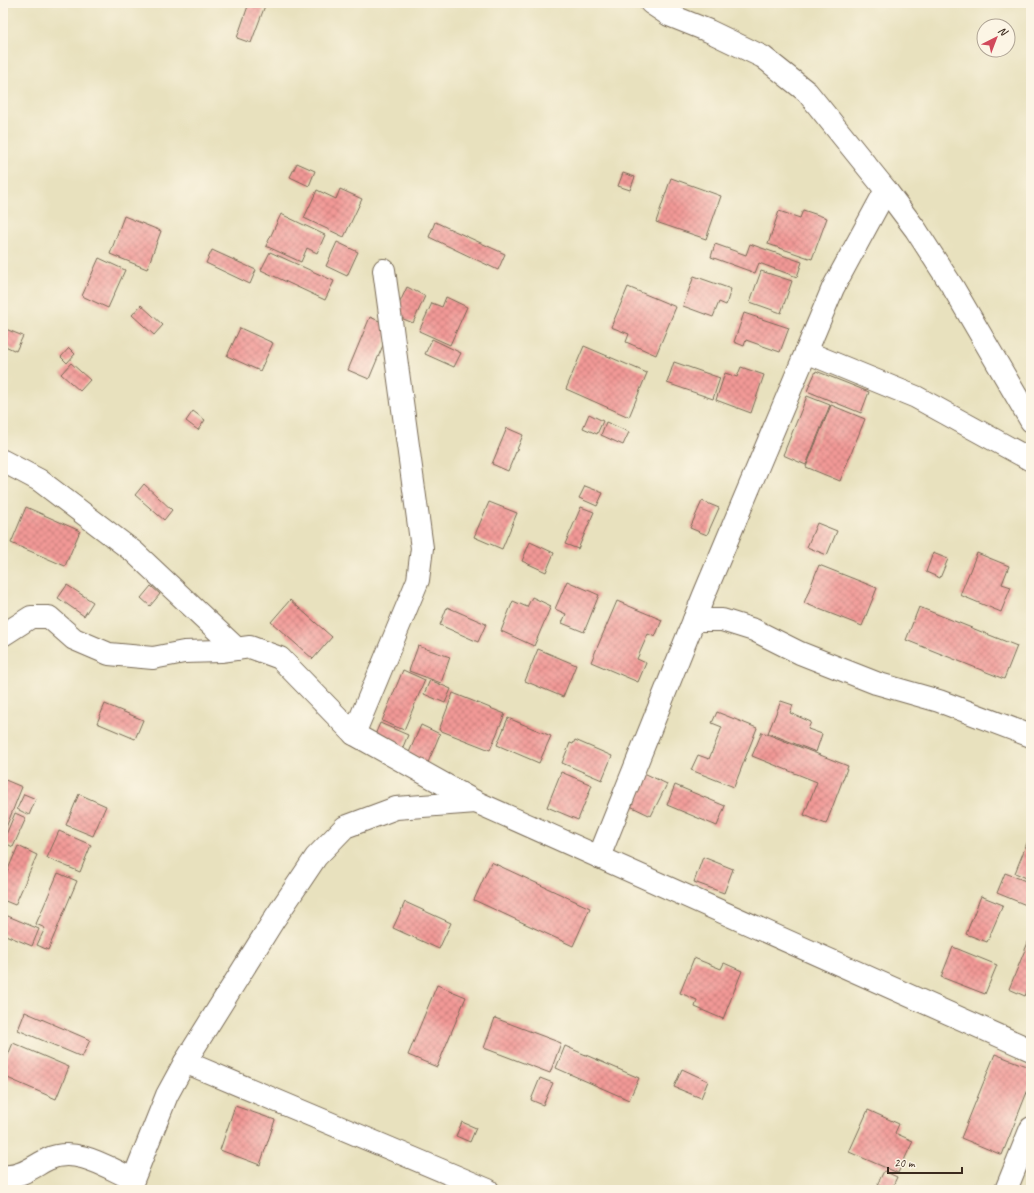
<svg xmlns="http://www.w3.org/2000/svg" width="1034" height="1193" font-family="Caveat,sans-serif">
<defs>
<pattern id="building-cross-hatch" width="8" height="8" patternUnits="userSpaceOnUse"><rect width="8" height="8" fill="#f29996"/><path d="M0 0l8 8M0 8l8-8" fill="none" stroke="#c57d7a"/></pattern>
</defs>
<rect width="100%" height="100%" fill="#fcf5e5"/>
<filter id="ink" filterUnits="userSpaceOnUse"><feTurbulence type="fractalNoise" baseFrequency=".025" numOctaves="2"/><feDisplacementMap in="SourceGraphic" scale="8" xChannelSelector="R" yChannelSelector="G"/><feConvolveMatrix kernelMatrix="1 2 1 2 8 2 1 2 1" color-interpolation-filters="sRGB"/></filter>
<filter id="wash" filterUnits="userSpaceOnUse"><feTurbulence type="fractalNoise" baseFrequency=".012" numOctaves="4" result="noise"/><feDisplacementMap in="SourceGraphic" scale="16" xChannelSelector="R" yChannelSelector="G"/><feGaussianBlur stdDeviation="0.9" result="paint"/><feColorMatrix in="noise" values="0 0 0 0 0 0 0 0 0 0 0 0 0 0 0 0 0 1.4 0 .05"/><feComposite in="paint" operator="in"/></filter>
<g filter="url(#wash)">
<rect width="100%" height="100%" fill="#e8e1be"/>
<g id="blocks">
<g fill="url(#building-cross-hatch)">
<polygon points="249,3 266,3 251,43 237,38"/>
<polygon points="297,163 315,171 309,186 290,177"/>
<polygon points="623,173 635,177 630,190 618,186"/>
<polygon points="671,178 721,196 706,239 656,222"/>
<polygon points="340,189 362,199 344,237 304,218 317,190 336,199"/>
<polygon points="803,210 827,218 812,259 768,244 779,211 800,218"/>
<polygon points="281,214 325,235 317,253 307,248 301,262 266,246"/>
<polygon points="124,216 161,231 147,269 110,254"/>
<polygon points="435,222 505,254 498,270 429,237"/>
<polygon points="337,242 358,252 347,276 326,266"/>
<polygon points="715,244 746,255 750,244 802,262 797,277 759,263 755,273 711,257"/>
<polygon points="212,250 256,270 250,284 206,263"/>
<polygon points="270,252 334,281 325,300 261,270"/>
<polygon points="99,258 125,270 108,308 82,296"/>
<polygon points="761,271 792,281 781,313 750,302"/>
<polygon points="694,276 731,289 726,305 719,302 713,317 683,306"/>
<polygon points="407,287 425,296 413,323 394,315"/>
<polygon points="628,287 676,307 656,355 626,342 629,334 611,327"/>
<polygon points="446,297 467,307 450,345 419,331 432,303 442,307"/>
<polygon points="141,305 163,325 154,335 132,315"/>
<polygon points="744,313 789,328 780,352 746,340 744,346 734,342"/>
<polygon points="370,317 391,326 369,379 348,370"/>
<polygon points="3,328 23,336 16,351 3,345"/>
<polygon points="240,328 273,343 260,371 227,356"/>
<polygon points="432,339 461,353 454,367 425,354"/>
<polygon points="584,346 647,373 629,417 566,389"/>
<polygon points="69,348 75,354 67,363 61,357"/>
<polygon points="674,362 720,378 713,399 667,383"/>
<polygon points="71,363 90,380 80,391 61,374"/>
<polygon points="741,367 764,375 751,413 716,400 725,373 737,377"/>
<polygon points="816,371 869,392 861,413 807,391"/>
<polygon points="807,396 830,405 806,465 783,455"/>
<polygon points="831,405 865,419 840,481 806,467"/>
<polygon points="193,411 205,420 198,430 186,421"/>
<polygon points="589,414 603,421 597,434 583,428"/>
<polygon points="606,422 629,432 623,445 601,435"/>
<polygon points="507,428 523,435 508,471 492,464"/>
<polygon points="144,484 172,510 164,520 135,495"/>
<polygon points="585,486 603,493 597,506 579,498"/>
<polygon points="702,501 719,508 707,535 690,528"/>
<polygon points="489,502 517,513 502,549 474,537"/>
<polygon points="26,507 80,531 65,566 11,543"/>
<polygon points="581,507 594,512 578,549 565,544"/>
<polygon points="817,523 837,531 827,555 807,547"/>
<polygon points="530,542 554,553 546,572 522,561"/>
<polygon points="933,553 948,559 940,578 926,572"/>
<polygon points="977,553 1009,566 1002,584 1011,587 1001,612 960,595"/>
<polygon points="819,565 877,588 862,626 804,603"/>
<polygon points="567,581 599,595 584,632 562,623 566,614 555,609"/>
<polygon points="67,585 93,602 84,616 58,598"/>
<polygon points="151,586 160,594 150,606 141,598"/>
<polygon points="532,597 551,606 534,646 501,631 513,601 527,607"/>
<polygon points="290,600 332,637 313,659 271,622"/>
<polygon points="617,601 662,620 655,637 648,634 637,659 646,663 638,682 591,662"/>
<polygon points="447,607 486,624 478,642 440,625"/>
<polygon points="919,607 1017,646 1004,679 906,640"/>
<polygon points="418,646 450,657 441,683 409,671"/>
<polygon points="538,649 576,665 563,697 525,681"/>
<polygon points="403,670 425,680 404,730 382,721"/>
<polygon points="430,680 451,689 445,703 424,694"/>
<polygon points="453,693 505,714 490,750 439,730"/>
<polygon points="781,701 793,705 790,713 811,722 808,729 822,734 816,752 768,733"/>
<polygon points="105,704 143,720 135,739 97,723"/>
<polygon points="717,712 757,728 734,787 691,770 698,755 709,759 722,727 712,723"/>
<polygon points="508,718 551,736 539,763 497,745"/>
<polygon points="380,723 408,735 400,754 372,742"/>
<polygon points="421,725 440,734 427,765 407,757"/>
<polygon points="762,732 848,766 826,824 804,815 817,782 752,756"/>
<polygon points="575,740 612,756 602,780 562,763 570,743 573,744"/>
<polygon points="561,772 592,785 578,820 547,807"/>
<polygon points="642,772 667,784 651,816 626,804"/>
<polygon points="3,779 22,787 5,830 3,829"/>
<polygon points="675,785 725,806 717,826 667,805"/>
<polygon points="24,794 36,799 29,815 17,809"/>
<polygon points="79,794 106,806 93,836 66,825"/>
<polygon points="15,813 26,818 13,847 3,842"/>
<polygon points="59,831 91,845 80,872 47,858"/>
<polygon points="1031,833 1031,880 1015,873"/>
<polygon points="18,846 37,855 15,905 3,900 3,881"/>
<polygon points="703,857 733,869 724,893 694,882"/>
<polygon points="491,862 590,908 573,946 474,900"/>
<polygon points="58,873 77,881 48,950 37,945 45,928 36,924"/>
<polygon points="1005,873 1031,883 1031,907 997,893"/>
<polygon points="981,896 1003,905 987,942 966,934"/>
<polygon points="405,902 451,923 439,949 393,928"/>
<polygon points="3,914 39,929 32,946 3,934"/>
<polygon points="1029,940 1031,941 1031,981 1025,996 1009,989"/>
<polygon points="953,947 997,965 985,994 941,977"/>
<polygon points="694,958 721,969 724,963 742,971 723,1019 695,1007 697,1000 680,993"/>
<polygon points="437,985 466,997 437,1067 408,1055"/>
<polygon points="25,1012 90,1040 82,1057 18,1030"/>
<polygon points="495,1018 561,1043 550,1073 484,1048"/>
<polygon points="13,1043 69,1067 56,1099 3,1076 3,1067"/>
<polygon points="565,1046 639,1078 629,1100 556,1068"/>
<polygon points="995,1054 1031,1068 1031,1082 1002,1155 961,1138"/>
<polygon points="682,1069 708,1081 701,1098 674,1087"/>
<polygon points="540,1078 553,1083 543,1105 531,1100"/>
<polygon points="235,1106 275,1120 260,1165 220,1150"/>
<polygon points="868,1110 899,1124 895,1133 913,1141 898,1173 849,1152"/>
<polygon points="462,1122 476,1128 470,1142 456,1136"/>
<polygon points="884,1171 897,1177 891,1190 877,1185"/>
</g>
</g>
</g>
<g filter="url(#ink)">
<use href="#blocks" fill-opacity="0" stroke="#786a56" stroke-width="1"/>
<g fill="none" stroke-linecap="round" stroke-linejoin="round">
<defs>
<g id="minor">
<polyline points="651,3 669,15 709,31 763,57 807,92 886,190 916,230 954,289 1031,421"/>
<polyline points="806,352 916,397 1031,460"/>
<polyline points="3,461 39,480 134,552 237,649"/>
<polyline points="694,620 722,620 754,630 800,653 876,683 939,701 1031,736"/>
<polyline points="3,635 31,617 49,617 74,639 109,654 153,658 184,652 221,651 250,647 280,658 354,734 476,802 1031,1050"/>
<polyline points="354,734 418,580 422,548 384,270"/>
<polyline points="599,857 704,595 833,288 886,190"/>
<polyline points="185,1062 488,1190"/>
<path d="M3,1176C20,1178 34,1166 48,1159C76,1146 108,1168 133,1179"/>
<polyline points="129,1190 167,1095 185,1062 275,918 316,857 345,827 396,808 476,802"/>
<polyline points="1006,1190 1031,1128"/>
</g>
</defs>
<use href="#minor" stroke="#786a56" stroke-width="24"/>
<use href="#minor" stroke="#fff" stroke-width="22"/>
</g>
</g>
<rect width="1034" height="1193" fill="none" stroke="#fcf5e5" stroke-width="16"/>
<g transform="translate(996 38) rotate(42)"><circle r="19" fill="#fcf5e5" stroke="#afa495"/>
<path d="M0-3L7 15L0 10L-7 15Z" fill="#d1495b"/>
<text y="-6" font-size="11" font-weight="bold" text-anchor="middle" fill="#3b2a1e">N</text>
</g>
<path d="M888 1167v6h74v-6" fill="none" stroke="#3b2a1e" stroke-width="2"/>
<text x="894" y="1167" font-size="12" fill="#3b2a1e" stroke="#fcf5e5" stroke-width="3" paint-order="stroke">20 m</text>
</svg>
